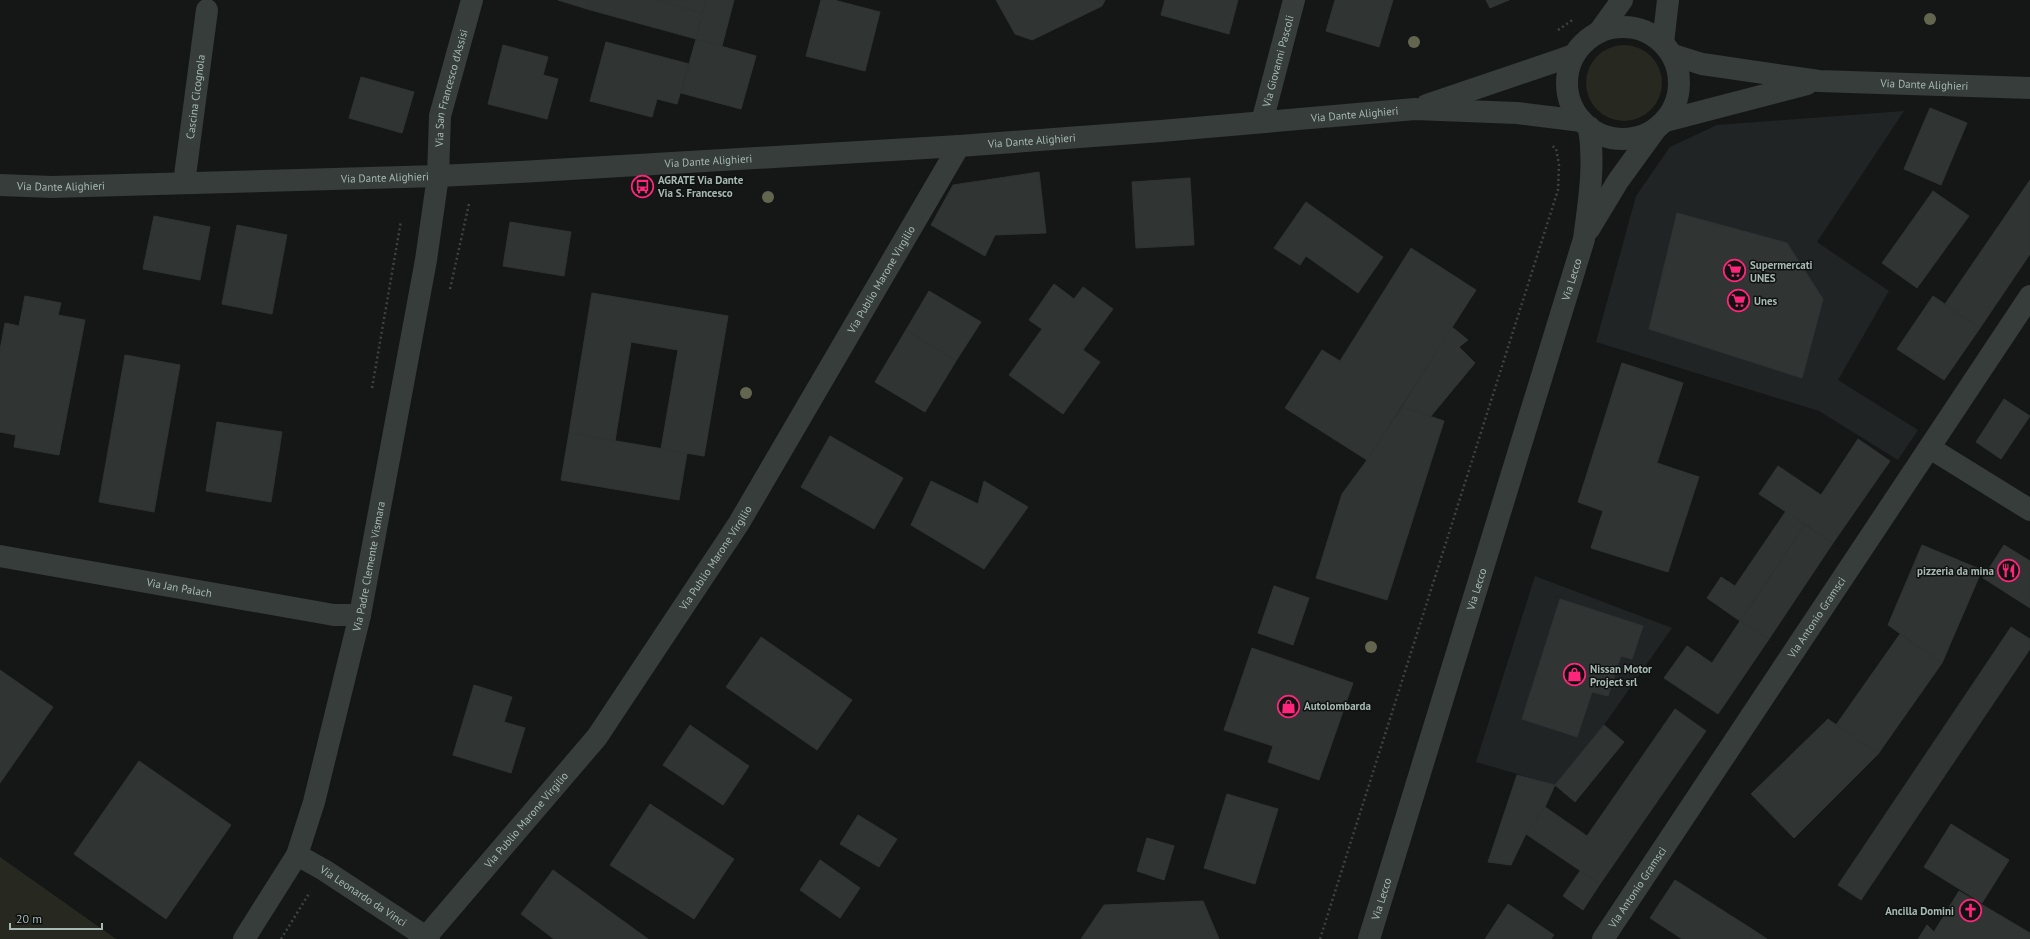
<svg xmlns="http://www.w3.org/2000/svg" width="2030" height="939" font-family="'PT Sans',sans-serif">
<rect width="100%" height="100%" fill="#151717"/>
<g fill="#212424">
<polygon points="1904,111 1817,242 1889,291 1838,380 1918,430 1898,460 1819,411 1596,342 1636,196 1670,147 1717,125"/>
<polygon points="1535,576 1672,628 1604,725 1555,785 1476,762"/>
</g>
<g fill="#27281f">
<circle cx="1624" cy="83" r="38"/>
<polygon points="0,857 116,939 0,939"/>
</g>
<g fill="#303433" stroke="#2f3333">
<polygon points="558,0 589,0 587,9"/>
<polygon points="589,0 656,0 703,13 696,39 587,9"/>
<polygon points="656,0 706,0 703,13"/>
<polygon points="706,0 734,0 722,46 696,39"/>
<polygon points="821,0 834,0 880,12 865,71 806,56"/>
<polygon points="996,0 1105,0 1102,6 1032,40 1015,34"/>
<polygon points="1165,0 1238,0 1229,34 1161,15"/>
<polygon points="1335,0 1393,0 1379,47 1326,31"/>
<polygon points="1486,0 1509,0 1490,8"/>
<polygon points="696,39 756,56 741,109 681,93"/>
<polygon points="606,42 689,64 677,104 657,99 652,117 590,101"/>
<polygon points="503,45 548,57 543,75 558,79 547,119 488,104"/>
<polygon points="361,77 414,92 402,133 349,118"/>
<polygon points="1930,108 1967,123 1941,185 1904,169"/>
<polygon points="1039,172 1046,233 995,235 985,256 931,225 953,185"/>
<polygon points="1190,178 1194,245 1136,248 1132,182"/>
<polygon points="2030,180 2030,254 1980,328 1945,304"/>
<polygon points="1933,191 1969,216 1917,288 1882,263"/>
<polygon points="1306,202 1383,257 1358,293 1306,256 1300,265 1274,248"/>
<polygon points="1677,213 1787,243 1823,299 1802,378 1649,329"/>
<polygon points="154,216 210,227 200,280 143,269"/>
<polygon points="510,222 571,232 564,276 503,266"/>
<polygon points="237,225 287,235 272,314 222,304"/>
<polygon points="1411,248 1476,290 1367,460 1285,408 1322,350 1340,361"/>
<polygon points="1054,284 1074,299 1083,287 1113,309 1083,350 1100,362 1063,414 1009,375 1042,329 1029,320"/>
<polygon points="929,291 981,322 956,361 906,330"/>
<polygon points="592,293 728,316 704,456 661,449 678,350 631,342 615,441 569,433"/>
<polygon points="25,296 61,303 58,315 85,320 59,455 14,447 16,435 0,432 0,350 5,323 19,326"/>
<polygon points="1933,296 1980,328 1944,380 1897,349"/>
<polygon points="1452,327 1468,340 1459,347 1475,363 1431,416 1402,407"/>
<polygon points="906,330 956,361 925,412 875,382"/>
<polygon points="125,355 180,365 154,512 99,502"/>
<polygon points="1622,363 1683,383 1657,463 1699,477 1668,572 1591,548 1603,511 1578,502"/>
<polygon points="2004,399 2030,416 2001,459 1976,442"/>
<polygon points="1402,407 1444,421 1387,600 1316,578 1342,494 1367,460"/>
<polygon points="217,422 282,432 271,502 206,491"/>
<polygon points="569,433 687,453 679,500 561,480"/>
<polygon points="830,436 903,478 874,529 801,487"/>
<polygon points="1858,439 1890,461 1833,543 1759,494 1778,466 1821,495"/>
<polygon points="931,481 978,504 984,481 1028,507 984,569 911,525"/>
<polygon points="1786,511 1805,525 1740,621 1707,598 1721,577 1735,586"/>
<polygon points="1805,525 1833,543 1769,639 1740,621"/>
<polygon points="1922,545 1982,570 1942,663 1888,625"/>
<polygon points="2004,545 2030,561 2030,608 1983,578"/>
<polygon points="1274,586 1309,598 1293,645 1258,633"/>
<polygon points="1560,599 1643,626 1632,659 1621,656 1608,696 1592,692 1577,737 1522,719"/>
<polygon points="1740,621 1769,639 1718,714 1664,678 1687,646 1712,663"/>
<polygon points="2011,627 2030,639 2030,649 1861,900 1838,885"/>
<polygon points="1900,634 1942,663 1878,754 1836,725"/>
<polygon points="761,637 852,700 817,750 726,687"/>
<polygon points="1252,648 1353,683 1319,780 1268,762 1273,746 1224,730"/>
<polygon points="0,670 53,707 0,783"/>
<polygon points="474,685 512,697 504,722 525,728 511,773 453,755"/>
<polygon points="1675,709 1706,731 1600,884 1526,834 1545,807 1587,836"/>
<polygon points="1828,719 1878,754 1794,838 1751,794"/>
<polygon points="690,725 749,766 723,805 663,765"/>
<polygon points="1604,725 1624,742 1575,802 1555,785"/>
<polygon points="139,761 231,825 166,919 74,854"/>
<polygon points="1517,775 1555,785 1545,807 1526,834 1511,865 1488,862"/>
<polygon points="1227,794 1278,809 1255,884 1204,868"/>
<polygon points="650,804 734,859 694,919 610,865"/>
<polygon points="858,815 897,839 879,867 840,844"/>
<polygon points="1951,824 2009,860 1982,903 1924,867"/>
<polygon points="1147,838 1174,846 1164,880 1137,871"/>
<polygon points="820,860 860,888 840,918 800,890"/>
<polygon points="553,870 648,939 554,939 521,914"/>
<polygon points="1580,871 1600,884 1583,910 1563,896"/>
<polygon points="1675,880 1755,931 1750,939 1682,939 1650,918"/>
<polygon points="1959,891 2030,933 2030,939 1941,939 1934,932"/>
<polygon points="1203,901 1219,939 1081,939 1104,905"/>
<polygon points="1508,904 1554,935 1551,939 1485,939"/>
<polygon points="1927,925 1941,939 1918,939"/>
<polygon points="1755,931 1767,939 1750,939"/>
</g>
<g fill="none" stroke-linecap="round" stroke-linejoin="round">
<g stroke="#3c4441" stroke-width="2.5" stroke-dasharray="2 3" stroke-linecap="butt">
<polyline points="1558,30 1574,19"/>
<polyline points="450,289 469,204"/>
<polyline points="372,388 401,221"/>
<polyline points="281,939 310,892"/>
<polyline points="1320,939 1558,190 1559,165 1556,148 1552,146"/>
</g>
<g stroke="#363d3b" stroke-width="22">
<path id="s1" d="M1673,55L1702,64L1819,81L2030,88"/>
<polyline points="1427,105 1574,55"/>
<polyline points="1665,121 1807,84"/>
<path id="s2" d="M1262,122L1294,0"/>
<path id="s3" d="M184,183L207,10"/>
<path id="s4" d="M0,185L52,187L438,176L520,172L959,146L1161,131L1415,109L1517,113L1582,121"/>
<polyline points="1930,448 2030,510"/>
<path id="s5" d="M0,556L334,615H360"/>
<path id="s6" d="M297,855L324,870L429,939"/>
<path id="s7" d="M426,937L597,737L739,523L959,146"/>
<path id="s8" d="M244,939L297,855L314,802L360,615L426,260L438,176L440,116L472,0"/>
<path id="s9" d="M1603,939L2030,296"/>
</g>
<g stroke="#363d3b" stroke-width="22">
<circle cx="1623" cy="83" r="56"/>
<polyline points="1599,32 1622,0"/>
<polyline points="1663,43 1668,0"/>
<polyline points="1589,229 1618,181 1655,130"/>
<path id="s10" d="M1369,939L1584,239C1589,201 1595,165 1589,127"/>
</g>
</g>
<g fill="#64654e">
<circle cx="1930" cy="19" r="6"/>
<circle cx="1414" cy="42" r="6"/>
<circle cx="768" cy="197" r="6"/>
<circle cx="746" cy="393" r="6"/>
<circle cx="1371" cy="647" r="6"/>
</g>
<defs>
<symbol id="bus-ring" viewBox="-11 -11 22 22"><circle r="9.5" fill="#101212" stroke="#ff257a" stroke-width="1.5"/><path d="M-5-6H5V4H4V6H2V4H-2V6H-4V4H-5ZM-3.5-4V0h7V-4ZM-3.5 1.2v1.5H-2V1.2ZM2 1.2v1.5H3.5V1.2Z" fill="#ff257a"/></symbol>
<symbol id="supermarket-ring" viewBox="-11 -11 22 22"><circle r="9.5" fill="#101212" stroke="#ff257a" stroke-width="1.5"/><path d="M-6-5.5h2.5l.6 2H6L4.5 2H-2.5L-4.4-4H-6ZM-1.5 3.2a1.3 1.3 0 1 0 .1 0ZM3 3.2a1.3 1.3 0 1 0 .1 0Z" fill="#ff257a"/></symbol>
<symbol id="restaurant-ring" viewBox="-11 -11 22 22"><circle r="9.5" fill="#101212" stroke="#ff257a" stroke-width="1.5"/><path d="M-5-6h1v4h1v-4h1v4h1v-4h1v5L-1.5 .5V6h-2V.5L-5-1ZM5-6V6H3V1.5H1.5Q1.5-4 5-6Z" fill="#ff257a"/></symbol>
<symbol id="shop-ring" viewBox="-11 -11 22 22"><circle r="9.5" fill="#101212" stroke="#ff257a" stroke-width="1.5"/><path d="M-5-2.5h2.3a2.7 3.5 0 0 1 5.4 0H5L5.5 6h-11ZM-1.5-2.5h3a1.5 2.3 0 0 0-3 0Z" fill="#ff257a"/></symbol>
<symbol id="church-ring" viewBox="-11 -11 22 22"><circle r="9.5" fill="#101212" stroke="#ff257a" stroke-width="1.5"/><path d="M-1.2-6h2.4v3.5h3.3v2.4h-3.3V6h-2.4V-.1h-3.3v-2.4h3.3Z" fill="#ff257a"/></symbol>
</defs>
<g fill-rule="evenodd">
<use href="#bus-ring" x="630" y="174" width="25" height="25"/>
<use href="#supermarket-ring" x="1722" y="258" width="25" height="25"/>
<use href="#supermarket-ring" x="1726" y="288" width="25" height="25"/>
<use href="#restaurant-ring" x="1996" y="558" width="25" height="25"/>
<use href="#shop-ring" x="1562" y="662" width="25" height="25"/>
<use href="#shop-ring" x="1276" y="694" width="25" height="25"/>
<use href="#church-ring" x="1958" y="898" width="25" height="25"/>
</g>
<g text-anchor="middle" dominant-baseline="central" stroke-width="3" stroke-linejoin="round" paint-order="stroke">
<g font-size="11" fill="#a6b9b2" stroke="#101212">
<text stroke="none"><textPath href="#s2" startOffset="63">Via Giovanni Pascoli</textPath></text>
<text stroke="none"><textPath href="#s1" startOffset="254">Via Dante Alighieri</textPath></text>
<text stroke="none"><textPath href="#s8" startOffset="883">Via San Francesco d'Assisi</textPath></text>
<text stroke="none"><textPath href="#s3" startOffset="87">Cascina Cicognola</textPath></text>
<text stroke="none"><textPath href="#s4" startOffset="1357">Via Dante Alighieri</textPath></text>
<text stroke="none"><textPath href="#s4" startOffset="1033">Via Dante Alighieri</textPath></text>
<text stroke="none"><textPath href="#s4" startOffset="709">Via Dante Alighieri</textPath></text>
<text stroke="none"><textPath href="#s4" startOffset="385">Via Dante Alighieri</textPath></text>
<text stroke="none"><textPath href="#s4" startOffset="61">Via Dante Alighieri</textPath></text>
<text stroke="none"><textPath href="#s7" startOffset="802">Via Publio Marone Virgilio</textPath></text>
<text stroke="none"><textPath href="#s10" startOffset="690">Via Lecco</textPath></text>
<text stroke="none"><textPath href="#s7" startOffset="478">Via Publio Marone Virgilio</textPath></text>
<text stroke="none"><textPath href="#s8" startOffset="397">Via Padre Clemente Vismara</textPath></text>
<text stroke="none"><textPath href="#s5" startOffset="182">Via Jan Palach</textPath></text>
<text stroke="none"><textPath href="#s10" startOffset="366">Via Lecco</textPath></text>
<text stroke="none"><textPath href="#s9" startOffset="386">Via Antonio Gramsci</textPath></text>
<text stroke="none"><textPath href="#s7" startOffset="154">Via Publio Marone Virgilio</textPath></text>
<text stroke="none"><textPath href="#s9" startOffset="62">Via Antonio Gramsci</textPath></text>
<text stroke="none"><textPath href="#s6" startOffset="78">Via Leonardo da Vinci</textPath></text>
<text stroke="none"><textPath href="#s10" startOffset="42">Via Lecco</textPath></text>
</g>
<g font-size="11" font-weight="bold" fill="#a6b9b2" stroke="#101212" text-anchor="start">
<text x="658" y="180">AGRATE Via Dante<tspan x="658" dy="13">Via S. Francesco</tspan></text>
<text x="1750" y="265">Supermercati<tspan x="1750" dy="13">UNES</tspan></text>
<text x="1754" y="301">Unes</text>
<text x="1994" y="571" text-anchor="end">pizzeria da mina</text>
<text x="1590" y="669">Nissan Motor<tspan x="1590" dy="13">Project srl</tspan></text>
<text x="1304" y="706">Autolombarda</text>
<text x="1954" y="911" text-anchor="end">Ancilla Domini</text>
</g>
</g>
<path d="M10 923v6h92v-6" fill="none" stroke="#a6b9b2" stroke-width="2"/>
<text x="16" y="923" font-size="12" fill="#a6b9b2" stroke="#101212" stroke-width="3" paint-order="stroke">20 m</text>
</svg>
